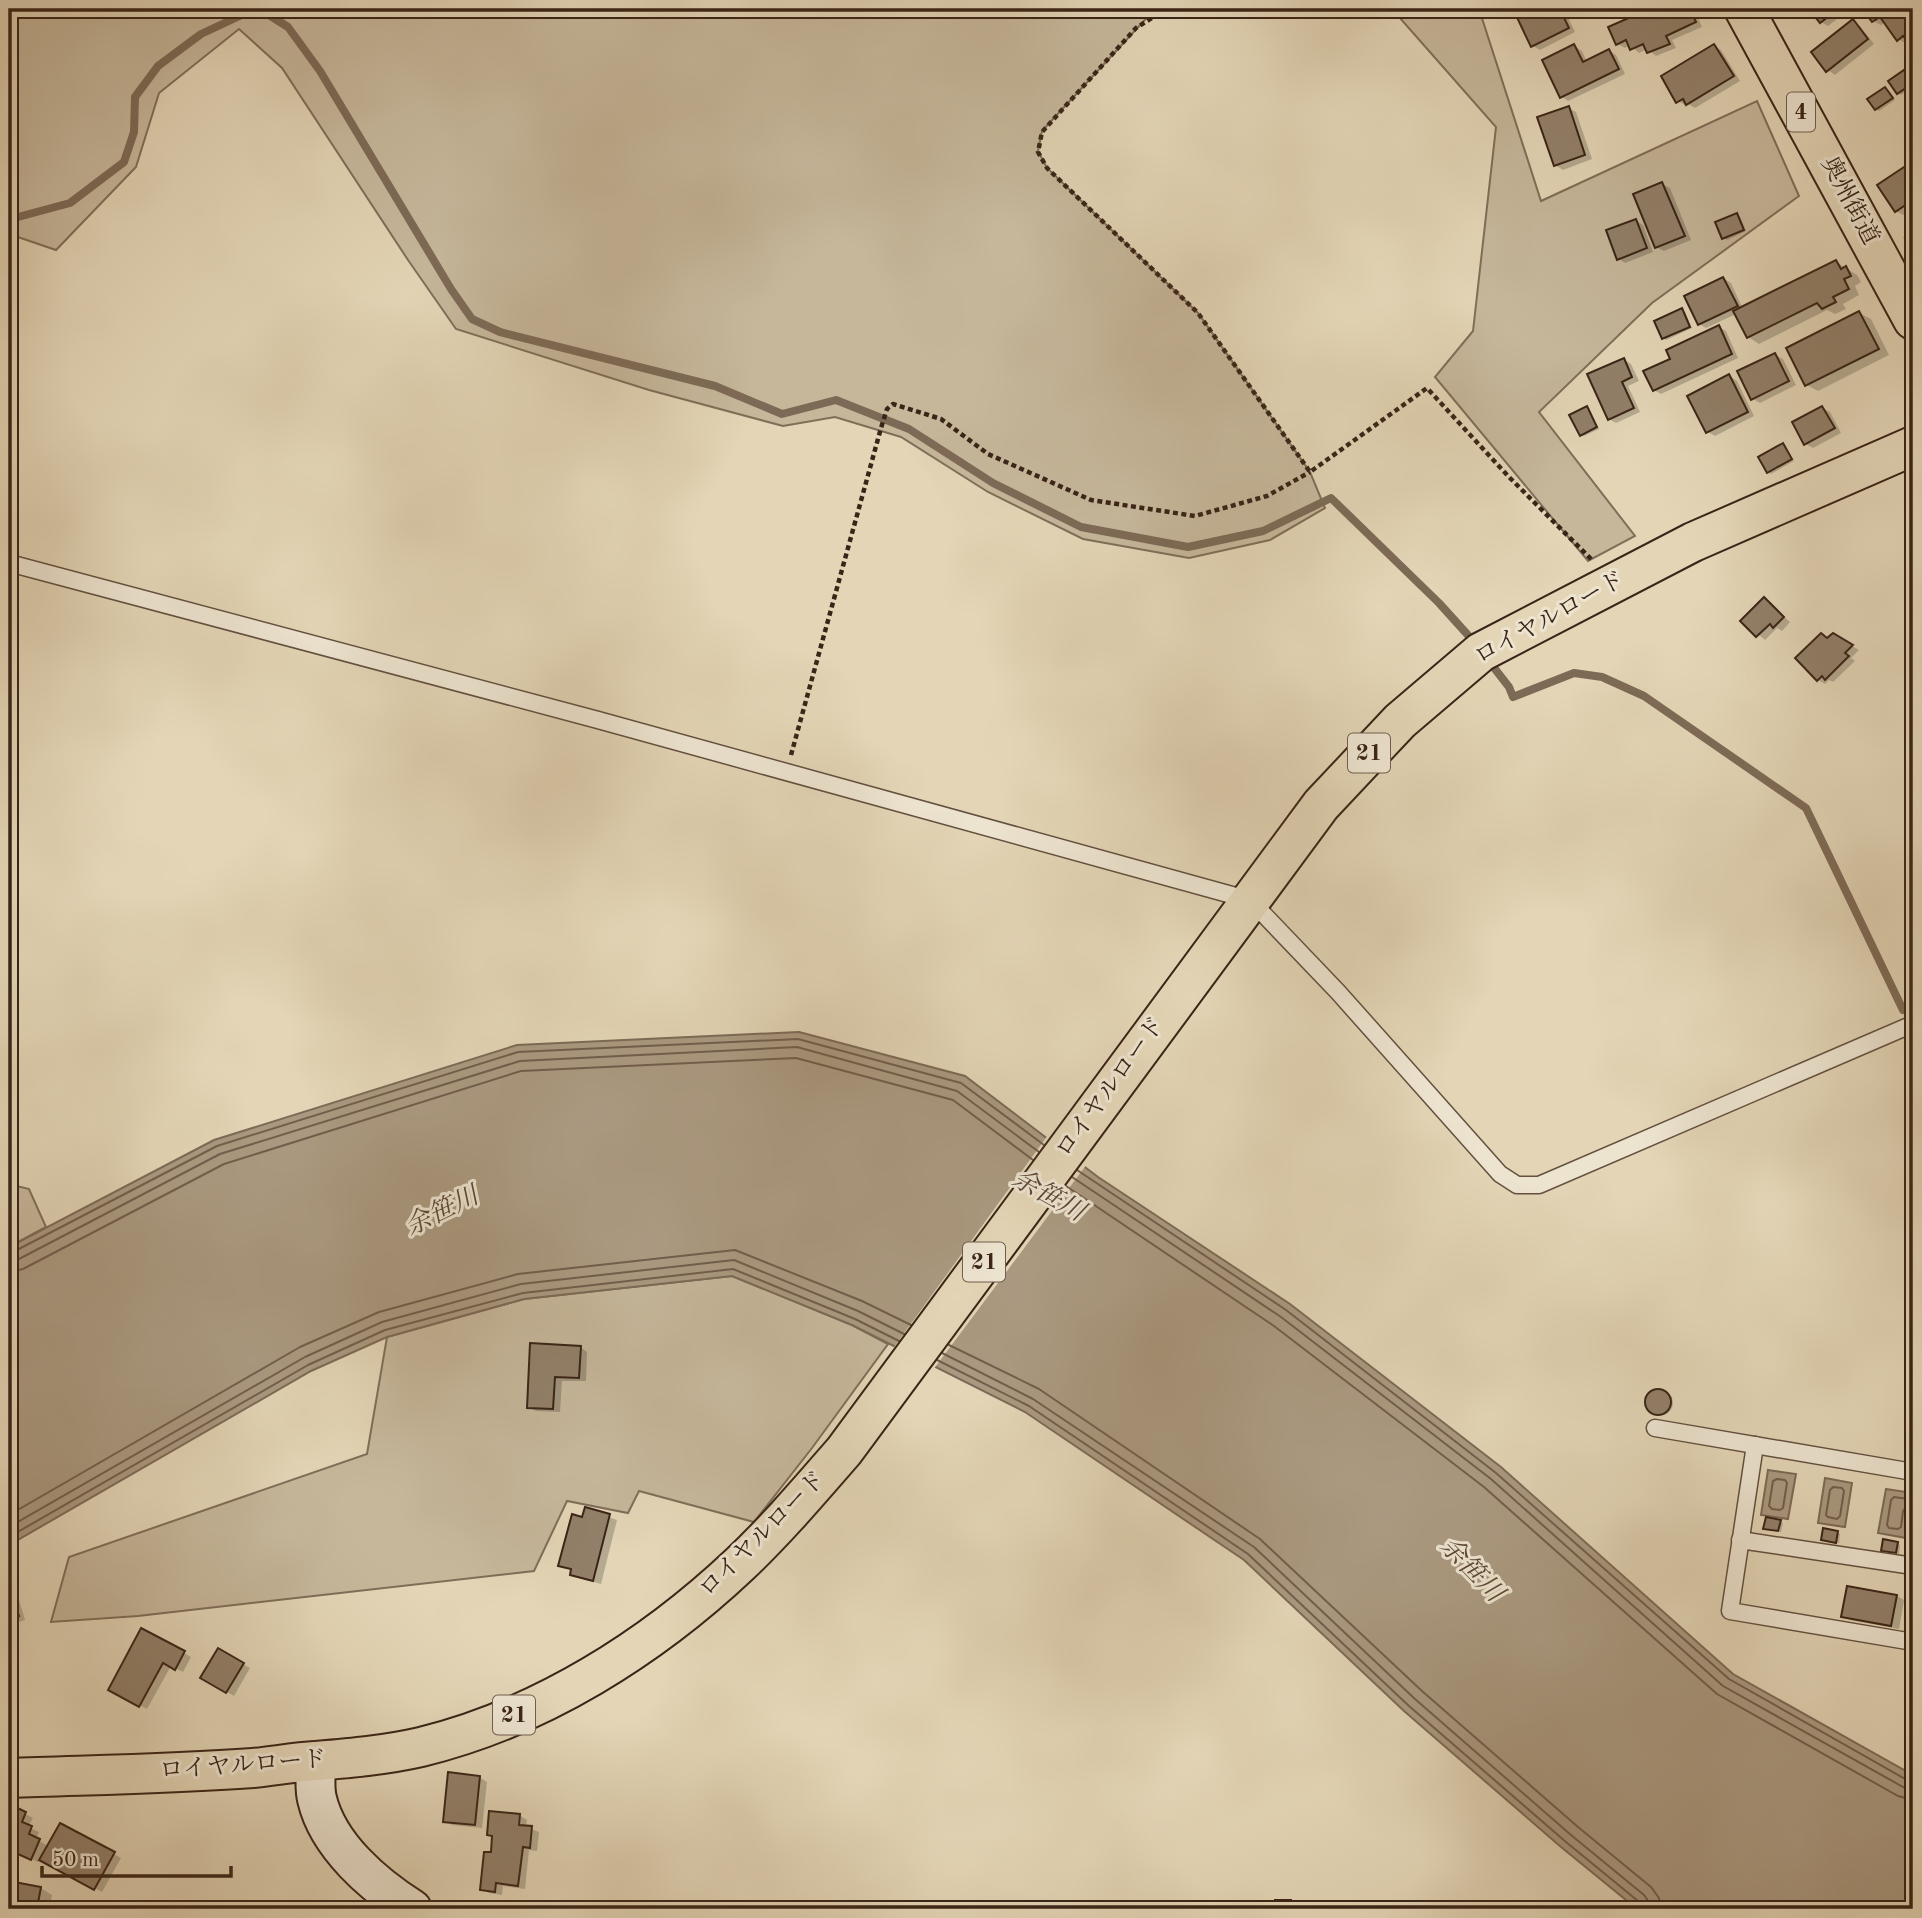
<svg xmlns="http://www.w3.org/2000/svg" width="1922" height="1918" font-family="'Old Standard TT','Noto Serif JP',serif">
<rect width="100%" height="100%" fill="#e3d5b6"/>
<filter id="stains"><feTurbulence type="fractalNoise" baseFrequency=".00286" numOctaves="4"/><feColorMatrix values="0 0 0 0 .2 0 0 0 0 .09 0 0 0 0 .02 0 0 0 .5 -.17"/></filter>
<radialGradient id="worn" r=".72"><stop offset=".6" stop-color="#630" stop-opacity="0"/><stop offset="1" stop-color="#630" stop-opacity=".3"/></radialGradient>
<g fill="#c6b79b" stroke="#806e59" stroke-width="2">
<polygon points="9,9 1155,9 1042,131 1038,151 1047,168 1198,313 1310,472 1325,508 1270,540 1189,558 1083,539 988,492 901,437 835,417 783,426 649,390 456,329 408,260 282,68 239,29 159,93 136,167 56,250 9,234"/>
<polygon points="1392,9 1479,9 1541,201 1757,101 1799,196 1652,303 1539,412 1635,536 1588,561 1435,377 1473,331 1496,127"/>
<polygon points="9,1184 29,1189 46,1227 9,1247"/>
<polygon points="732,1276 852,1325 888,1344 812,1448 754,1522 639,1491 628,1513 567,1501 534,1571 138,1616 51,1622 69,1557 367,1454 387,1337 524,1299"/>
</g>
<g fill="#aa9980" stroke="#7d6a56" stroke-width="2">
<polygon points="799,1032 965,1076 1098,1177 1290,1304 1501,1467 1733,1674 1913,1775 1913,1909 1637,1909 1561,1847 1404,1711 1244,1560 1025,1412 852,1325 732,1276 524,1299 387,1337 311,1371 9,1545 9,1247 214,1140 517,1045"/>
<polygon points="1768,1470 1796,1474 1788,1519 1761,1515"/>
<polygon points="1825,1478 1852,1483 1845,1527 1818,1523"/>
<polygon points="1886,1489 1913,1493 1906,1538 1878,1533"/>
</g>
<polygon fill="#e3d5b6" points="1048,1135 1087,1164 933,1370 892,1350"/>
<g fill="#0003">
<polygon points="1514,9 1564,9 1575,32 1540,50 1533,46"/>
<polygon points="1654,9 1694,9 1702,27 1672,40 1676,48 1656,56 1647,49 1639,53 1630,45 1625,48 1618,44 1611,28"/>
<polygon points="1811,9 1843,9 1846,12 1828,26 1821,22"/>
<polygon points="1871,9 1913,9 1913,46 1909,41 1905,43 1898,39 1885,22 1881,25 1873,21 1867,12"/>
<polygon points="1853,22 1860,26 1874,44 1835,75 1828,70"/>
<polygon points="1574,46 1582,51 1587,62 1609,51 1616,55 1625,74 1568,101 1561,96"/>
<polygon points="1714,46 1721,50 1740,81 1695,108 1688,104 1685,105 1678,101"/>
<polygon points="1904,72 1913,83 1913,87 1901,95 1898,93"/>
<polygon points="1885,89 1895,100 1879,111 1876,109"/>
<polygon points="1568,108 1576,112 1592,159 1563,170 1555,165"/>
<polygon points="1913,163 1913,209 1903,215 1896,211 1879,185"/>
<polygon points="1662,184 1670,188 1691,240 1664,251 1656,247"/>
<polygon points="1737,215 1740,217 1746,231 1727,240 1724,238"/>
<polygon points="1635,220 1643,225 1653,252 1625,263 1618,258"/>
<polygon points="1836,262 1857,275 1861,282 1855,286 1859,295 1843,304 1846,309 1835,314 1827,310 1759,344 1748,337 1736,314 1706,328 1699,324 1723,278 1731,283 1743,309"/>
<polygon points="1682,310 1685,312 1692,328 1666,340 1663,338"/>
<polygon points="1859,313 1871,319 1889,355 1818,391 1807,385"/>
<polygon points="1719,327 1726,331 1738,358 1661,394 1654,390"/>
<polygon points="1775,355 1783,359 1796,385 1760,403 1753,399"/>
<polygon points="1624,360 1631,364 1639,381 1628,386 1640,412 1616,423 1609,419"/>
<polygon points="1729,376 1737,381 1754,416 1715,436 1708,432"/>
<polygon points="1587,408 1599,429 1584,436 1581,435"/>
<polygon points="1822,408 1830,412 1841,433 1813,448 1806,444"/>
<polygon points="1783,445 1794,461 1771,474 1768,472"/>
<polygon points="1764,599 1790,622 1782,631 1777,628 1765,640 1742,621"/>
<polygon points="1821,635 1829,639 1833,635 1859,650 1851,658 1855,661 1833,682 1829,680 1825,684 1818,680"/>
<polygon points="580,1347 587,1352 586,1381 562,1381 560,1412 536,1411 528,1407"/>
<circle cx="1661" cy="1403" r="12"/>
<polygon points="586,1509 617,1520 601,1584 579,1578 572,1574 573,1571 560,1565 584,1519"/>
<polygon points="1780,1521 1783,1523 1781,1532 1765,1528"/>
<polygon points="1837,1532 1840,1534 1839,1543 1826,1541"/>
<polygon points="1897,1543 1900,1545 1899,1554 1886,1551"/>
<polygon points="12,1596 19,1600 25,1620 9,1625 9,1597"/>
<polygon points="1897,1596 1904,1600 1899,1629 1850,1620 1843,1616"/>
<polygon points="142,1630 191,1657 183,1672 171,1666 147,1709 110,1689"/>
<polygon points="218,1650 250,1668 234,1696 202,1677"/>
<polygon points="479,1777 487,1782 482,1828 452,1825 445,1821"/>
<polygon points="9,1806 33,1818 28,1827 39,1832 36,1839 48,1846 60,1825 121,1858 102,1892 40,1859 38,1862 9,1849"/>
<polygon points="519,1815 527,1820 526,1827 539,1832 537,1851 529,1850 525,1889 503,1886 502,1895 489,1893 482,1889 492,1854 494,1838 488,1834"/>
<polygon points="9,1882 41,1888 52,1895 50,1907 55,1909 9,1909"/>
</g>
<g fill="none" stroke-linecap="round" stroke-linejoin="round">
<g stroke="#725e4c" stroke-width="2">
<polyline points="1077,1170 1286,1310 1496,1473 1729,1679 1907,1780 1913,1780"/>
<polyline points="1072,1177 1281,1317 1491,1479 1723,1686 1903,1787 1913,1789"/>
<polyline points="1066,1186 1274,1326 1484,1487 1717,1694 1898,1796 1913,1800"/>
<polyline points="9,1252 15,1251 217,1146 518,1052 798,1039 961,1083 1044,1145"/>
<polyline points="9,1261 19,1259 220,1154 520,1061 797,1047 957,1091 1039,1152"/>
<polyline points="9,1272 23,1269 224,1164 521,1071 796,1058 953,1100 1033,1160"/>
<polyline points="949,1345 1039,1389 1260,1539 1422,1691 1578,1827 1651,1887 1659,1898 1660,1909"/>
<polyline points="942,1353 1033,1399 1254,1547 1415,1699 1571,1835 1644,1895 1649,1902 1650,1909"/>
<polyline points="937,1360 1029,1406 1248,1554 1409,1706 1566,1842 1638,1901 1641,1909"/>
<polygon points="1777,1479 1785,1480 1787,1483 1783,1508 1780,1510 1772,1509 1769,1506 1773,1481"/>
<polygon points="1833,1487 1842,1488 1844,1491 1840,1516 1837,1519 1828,1517 1826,1515 1830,1490"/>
<polygon points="1894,1497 1908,1499 1910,1502 1903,1511 1901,1527 1898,1529 1889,1528 1887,1525 1891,1500"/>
<polyline points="9,1515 300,1347 379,1312 518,1274 735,1250 862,1301 911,1325"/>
<polyline points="9,1527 305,1357 382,1322 521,1284 734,1260 858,1311 904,1334"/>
<polyline points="9,1537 308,1365 385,1330 523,1293 733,1269 855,1319 899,1341"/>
</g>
<g stroke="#7d6a56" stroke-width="8">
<polyline points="9,214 18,217 70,203 124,162 134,132 135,97 158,66 201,34 246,13 269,15 288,27 320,71 451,289 472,319 500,332 715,386 782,414 836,400 909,429 993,483 1081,527 1188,547 1263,531 1331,498 1439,603 1476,644"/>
<polyline points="1488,660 1509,687 1513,697 1574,673 1602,677 1644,696 1806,808 1903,1010"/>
</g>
</g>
<g fill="#92806a" stroke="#3a2417" stroke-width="2">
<polygon points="1513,9 1560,9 1569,28 1531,47"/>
<polygon points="1649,9 1690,9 1696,22 1666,36 1670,44 1647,53 1643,44 1630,50 1626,40 1616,45 1608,27"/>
<polygon points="1809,9 1838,9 1820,23"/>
<polygon points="1868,9 1913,9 1913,47 1903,36 1897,41 1880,17 1872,22 1864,11"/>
<polygon points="1853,19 1868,39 1826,72 1811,52"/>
<polygon points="1574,44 1583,62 1609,49 1619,69 1560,98 1542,60"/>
<polygon points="1714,44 1734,76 1686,105 1683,99 1676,103 1661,76"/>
<polygon points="1904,70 1913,83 1897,94 1888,81"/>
<polygon points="1885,87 1893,98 1875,110 1867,99"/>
<polygon points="1569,106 1585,155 1554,166 1537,117"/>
<polygon points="1913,161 1913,200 1895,212 1877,185"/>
<polygon points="1662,182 1685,236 1655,248 1633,194"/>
<polygon points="1737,213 1744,230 1722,239 1715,222"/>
<polygon points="1636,219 1647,248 1617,260 1606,230"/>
<polygon points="1836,260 1841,269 1846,266 1851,276 1844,279 1849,289 1833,297 1836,302 1822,309 1817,303 1747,338 1733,311"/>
<polygon points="1723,277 1738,306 1698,325 1684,296"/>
<polygon points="1682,308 1690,327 1662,339 1654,321"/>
<polygon points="1859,311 1879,349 1805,386 1786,348"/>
<polygon points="1719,325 1732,354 1653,391 1643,371 1670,359 1666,350"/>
<polygon points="1775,353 1789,381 1751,400 1737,371"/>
<polygon points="1624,358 1632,377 1622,382 1634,408 1608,420 1587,374"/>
<polygon points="1729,374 1748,412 1706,433 1687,396"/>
<polygon points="1587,406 1597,427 1580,436 1569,415"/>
<polygon points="1822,406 1835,428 1804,445 1792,422"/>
<polygon points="1783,443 1792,459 1767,473 1758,457"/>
<polygon points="1764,597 1784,617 1773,628 1770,624 1756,637 1740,621"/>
<polygon points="1821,633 1827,638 1833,633 1853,645 1845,653 1849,656 1825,680 1822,676 1817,681 1795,658"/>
<polygon points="530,1343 581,1346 579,1378 555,1377 553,1409 527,1408"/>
<circle cx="1658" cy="1402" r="13"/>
<polygon points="585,1507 610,1514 593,1581 570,1575 571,1569 558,1566 572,1514 582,1517"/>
<polygon points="1766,1517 1781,1520 1778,1531 1763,1529"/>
<polygon points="1823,1528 1838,1531 1836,1543 1821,1540"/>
<polygon points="1883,1539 1898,1542 1896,1553 1881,1551"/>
<polygon points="1847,1586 1897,1595 1891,1626 1841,1617"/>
<polygon points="12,1594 19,1616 9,1619 9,1595"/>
<polygon points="141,1628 185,1651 175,1670 163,1663 139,1707 108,1690"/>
<polygon points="218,1648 244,1663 226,1693 200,1678"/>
<polygon points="448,1772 480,1776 475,1825 443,1822"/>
<polygon points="9,1804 26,1812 22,1822 32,1826 29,1834 40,1839 31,1860 9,1850"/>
<polygon points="489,1811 520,1814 519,1825 532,1826 530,1848 523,1847 518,1886 496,1883 495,1892 480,1890 484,1852 491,1852 492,1836 487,1835"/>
<polygon points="60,1823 115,1852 94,1890 39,1860"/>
<polygon points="9,1881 41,1887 38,1903 52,1906 52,1909 9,1909"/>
<rect x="1275" y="1900" width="16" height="9"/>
<polygon points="1339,1905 1363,1907 1362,1909 1338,1909"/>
</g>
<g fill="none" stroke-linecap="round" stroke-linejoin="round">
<defs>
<g id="lane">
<polyline points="9,563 598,720 1250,900 1338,992 1500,1174 1517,1185 1539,1185 1913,1024"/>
<polyline points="1655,1428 1913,1472"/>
<polyline points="1755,1445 1730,1611 1913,1642"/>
<polyline points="1740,1540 1913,1566"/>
</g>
<path id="secondary" d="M316,1761C316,1773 314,1787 317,1799C328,1846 374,1885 412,1909"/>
<path id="primary" d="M9,1778C90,1775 171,1774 253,1768C274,1766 295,1762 316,1761C351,1758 386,1755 421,1747C540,1718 651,1648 740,1564C777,1529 810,1490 844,1451L1321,805L1400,721L1481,652L1693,542L1913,446"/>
<polyline id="highway" points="1744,9 1913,320"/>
</defs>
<use href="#lane" stroke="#64503f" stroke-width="19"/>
<use href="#secondary" stroke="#3a2417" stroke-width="42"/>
<use href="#primary" stroke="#3a2417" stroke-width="42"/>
<use href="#highway" stroke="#3a2417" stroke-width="42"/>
<g stroke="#3a2417" stroke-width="4.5" stroke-dasharray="5 3.5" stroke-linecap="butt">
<polyline points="1166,9 1136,28 1042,132 1038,152 1047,168 1198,313 1310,472 1427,388 1509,477 1592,560"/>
<polyline points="1905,239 1913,232"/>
<polyline points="791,755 881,428 887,409 893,404 941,419 988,454 1091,500 1195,516 1267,496 1310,472"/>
</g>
<use href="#lane" stroke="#ede4d0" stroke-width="16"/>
<use href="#secondary" stroke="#ede4d0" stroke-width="38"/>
<use href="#primary" stroke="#e3d5b6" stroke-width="38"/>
<use href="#highway" stroke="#e3d5b6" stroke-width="38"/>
</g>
<g text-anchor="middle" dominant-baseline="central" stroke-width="6" stroke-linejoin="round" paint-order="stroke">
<g fill="#ede4d0" stroke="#705e4e" stroke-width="2">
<rect x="1787" y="92.5" width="28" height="39" rx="5"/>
<rect x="1348" y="733.5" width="42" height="39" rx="5"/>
<rect x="963" y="1242.5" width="42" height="39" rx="5"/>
<rect x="493" y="1695.5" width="42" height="39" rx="5"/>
</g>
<g font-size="23" font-weight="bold" fill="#3a2417">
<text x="1801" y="112">4</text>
<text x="1369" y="753">21</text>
<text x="984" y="1262">21</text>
<text x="514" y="1715">21</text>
</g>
<g font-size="24" fill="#3a2417" stroke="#ede4d0">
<text transform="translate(1849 201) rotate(62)">奥州街道</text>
<text transform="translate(1550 619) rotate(-29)">ロイヤルロード</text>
<text transform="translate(1111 1088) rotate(-54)">ロイヤルロード</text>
<text transform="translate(763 1535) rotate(-45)">ロイヤルロード</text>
<text transform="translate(243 1766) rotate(-4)">ロイヤルロード</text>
</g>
<g font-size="26" font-style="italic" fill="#5c4736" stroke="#ede4d0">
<text transform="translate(1048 1196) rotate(29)">余笹川</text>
<text transform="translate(442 1212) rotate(-26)">余笹川</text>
<text transform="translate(1471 1570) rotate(46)">余笹川</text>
</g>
</g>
<rect width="1922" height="1918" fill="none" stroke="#e3d5b6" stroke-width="35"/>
<rect x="10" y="10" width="1901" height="1897" fill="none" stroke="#3a2417" stroke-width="3.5"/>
<rect x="18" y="18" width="1887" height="1883" fill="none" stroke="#3a2417" stroke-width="2"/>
<path d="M42 1866v10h189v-10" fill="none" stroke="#3a2417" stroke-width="3.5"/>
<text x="52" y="1866" font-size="21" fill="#3a2417" stroke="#ede4d0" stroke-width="5" paint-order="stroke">50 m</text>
<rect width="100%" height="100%" filter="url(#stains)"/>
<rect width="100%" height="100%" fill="url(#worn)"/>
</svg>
